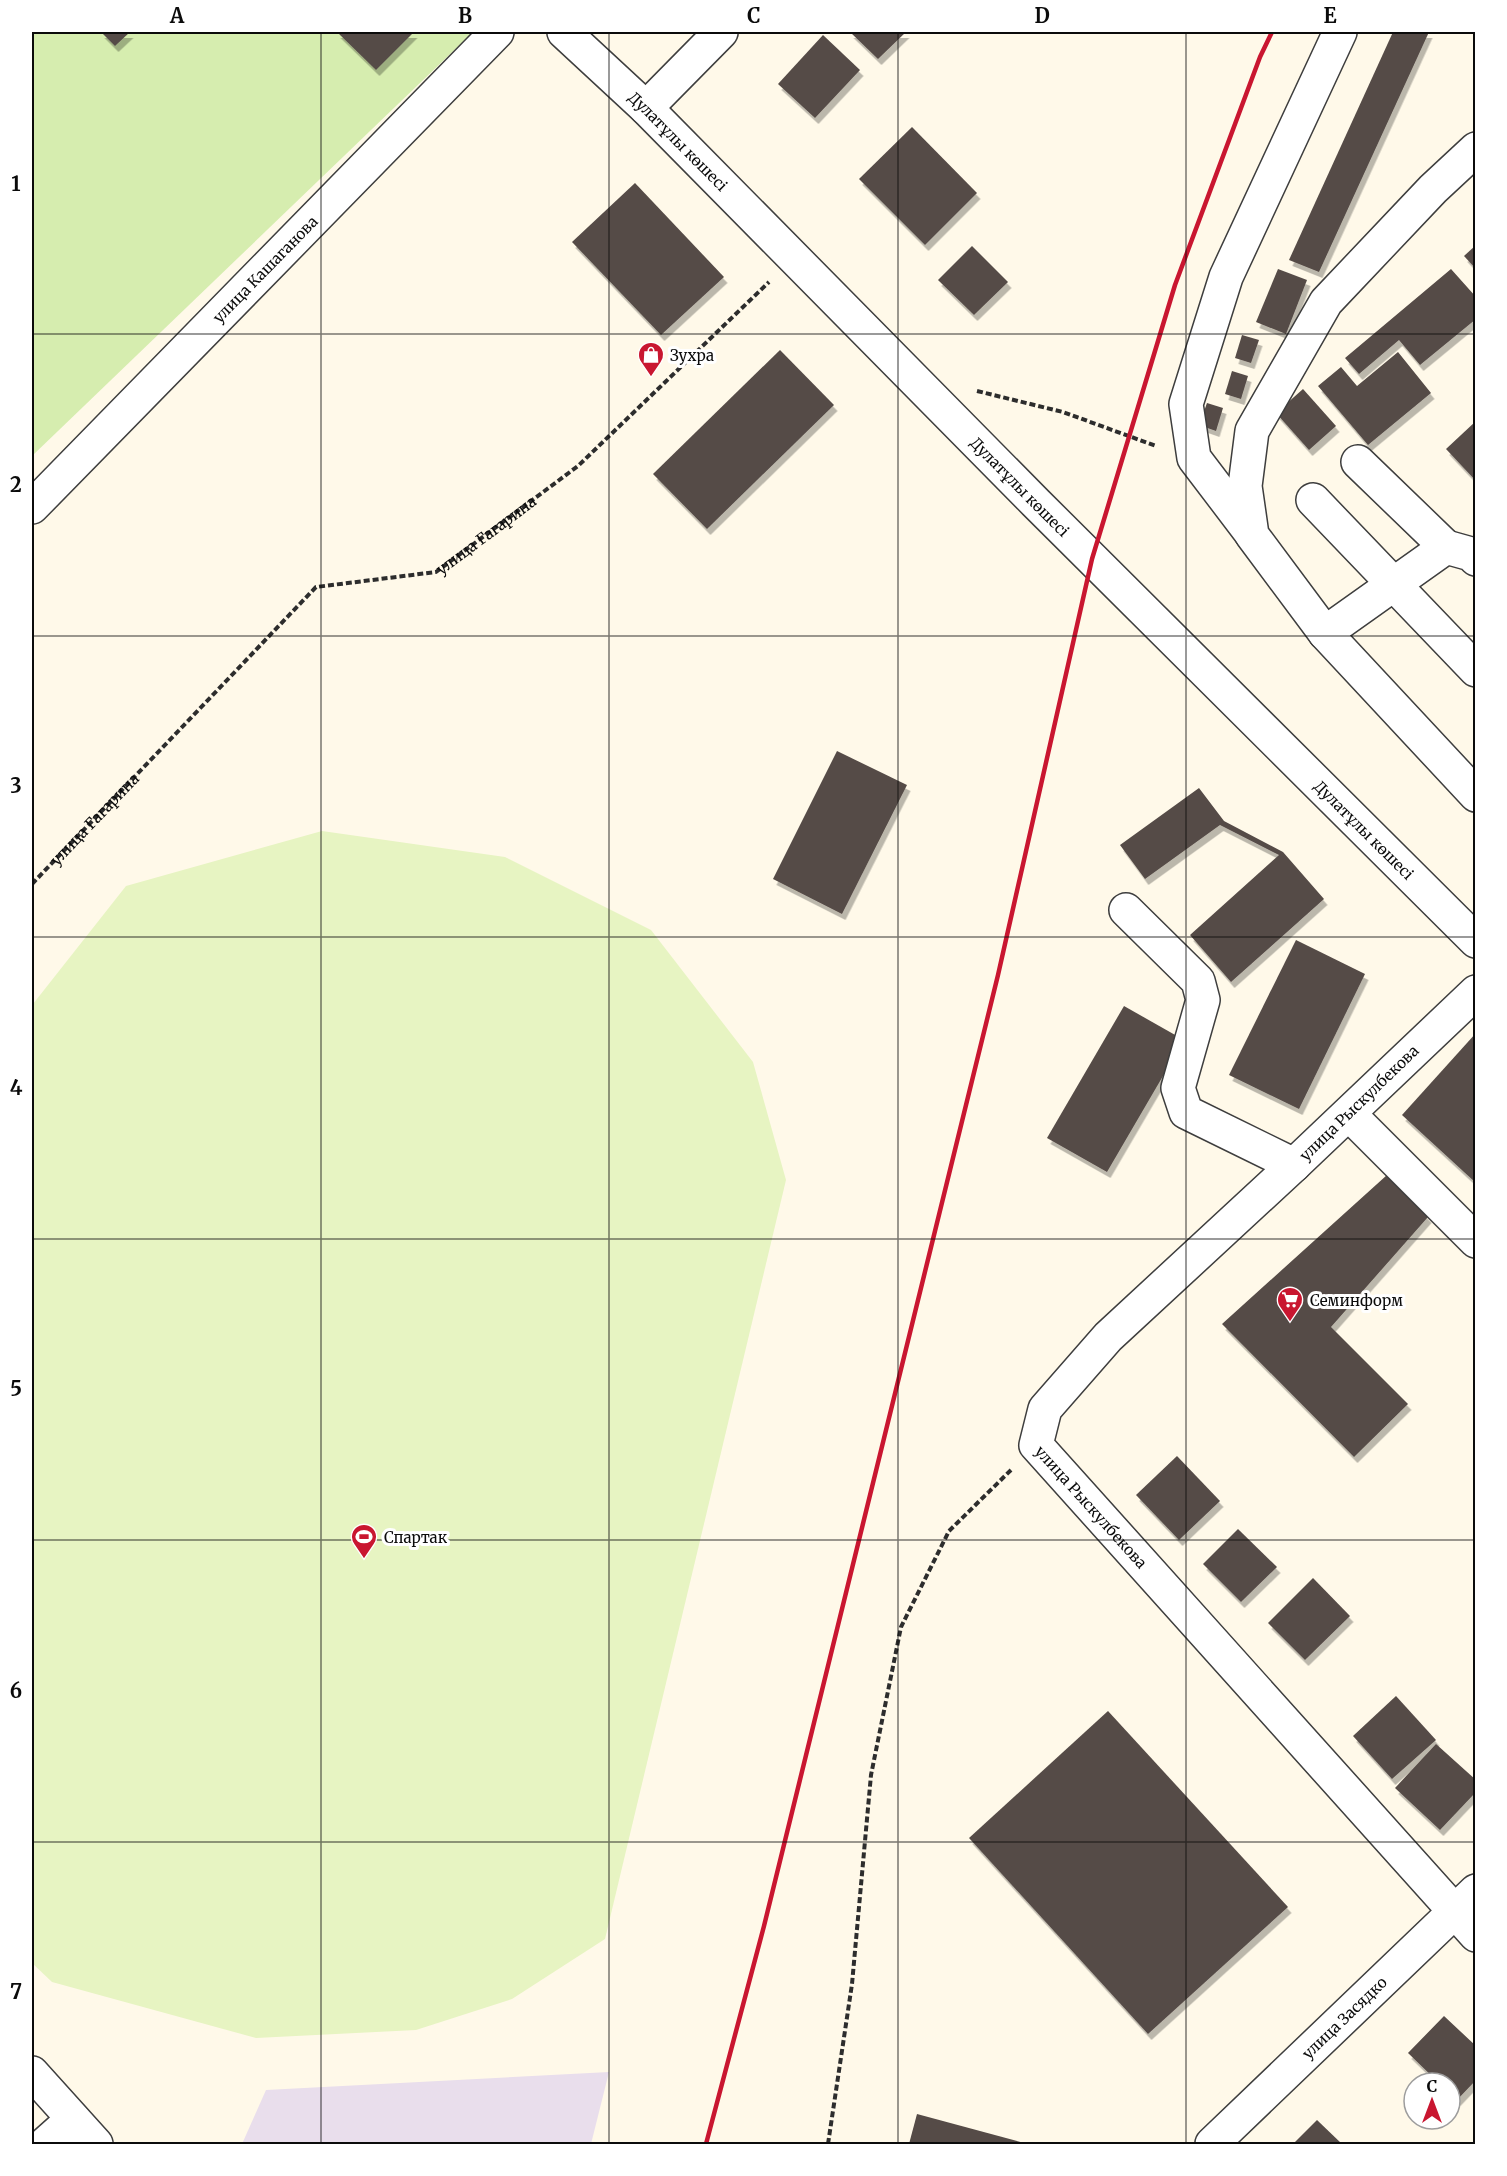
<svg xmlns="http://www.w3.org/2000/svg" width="1507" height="2176" font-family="Merriweather,serif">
<defs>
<filter id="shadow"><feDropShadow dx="3.5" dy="6" stdDeviation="0" flood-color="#0004"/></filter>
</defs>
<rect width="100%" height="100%" fill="#fff9e9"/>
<polygon fill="#e9deec" points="609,2072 591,2144 242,2144 266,2090"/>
<polygon fill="#d6edaf" points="32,32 473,32 32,456"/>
<polygon fill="#e7f4c2" points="322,831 505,857 651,930 753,1062 786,1180 605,1939 512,1999 416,2030 256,2038 52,1982 32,1963 32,1010 33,1004 126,886"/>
<g fill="#554b47" filter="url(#shadow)">
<polygon points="101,32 130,32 115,46"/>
<polygon points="337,32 414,32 376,70"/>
<polygon points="850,32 906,32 878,59"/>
<polygon points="1393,32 1429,32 1319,272 1289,260"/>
<polygon points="823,35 860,70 815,118 778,84"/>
<polygon points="912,127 977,193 925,245 859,179"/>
<polygon points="635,183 724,277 661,335 572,242"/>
<polygon points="1476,245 1476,269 1464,256"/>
<polygon points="972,246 1008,282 974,315 938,280"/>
<polygon points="1278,269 1307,280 1286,334 1256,322"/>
<polygon points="1451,269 1476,297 1476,319 1420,365 1399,340 1359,374 1345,358"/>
<polygon points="1242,335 1259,340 1251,363 1235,358"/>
<polygon points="780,350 834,405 707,529 653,474"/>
<polygon points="1398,352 1431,393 1368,445 1318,386 1341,367 1357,386"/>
<polygon points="1232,371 1248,376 1241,399 1225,394"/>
<polygon points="1303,389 1336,426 1309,450 1276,413"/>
<polygon points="1207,403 1223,408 1216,431 1199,425"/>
<polygon points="1476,421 1476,481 1446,449"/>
<polygon points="837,751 907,785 842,914 773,879"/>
<polygon points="1199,788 1224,821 1283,852 1324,899 1231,982 1190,935 1279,855 1220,825 1145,879 1120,845"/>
<polygon points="1296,940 1365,974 1299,1109 1229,1075"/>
<polygon points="1124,1006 1184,1040 1107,1172 1047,1138"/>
<polygon points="1476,1033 1476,1183 1402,1115"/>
<polygon points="1387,1175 1428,1217 1331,1327 1408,1404 1354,1457 1222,1324"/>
<polygon points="1177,1456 1220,1501 1179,1540 1136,1495"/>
<polygon points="1238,1529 1277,1567 1241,1602 1203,1564"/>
<polygon points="1313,1578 1350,1616 1305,1660 1268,1623"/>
<polygon points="1396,1696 1436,1740 1392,1779 1353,1736"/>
<polygon points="1108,1711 1288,1907 1148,2034 969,1838"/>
<polygon points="1436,1744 1476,1780 1476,1792 1440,1830 1395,1788"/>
<polygon points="1444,2016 1476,2046 1476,2080 1457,2100 1450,2094 1450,2083 1439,2083 1408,2053"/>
<polygon points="917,2114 1028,2144 909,2144"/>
<polygon points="1317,2120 1342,2144 1293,2144"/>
</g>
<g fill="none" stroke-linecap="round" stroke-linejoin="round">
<defs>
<g id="minor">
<path id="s2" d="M564,32L646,108L1036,503L1476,941"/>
<polyline points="646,108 721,32"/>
<polyline points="1476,149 1433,189 1326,302 1252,431 1245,486 1252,535 1325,633 1476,795"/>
<polyline points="1358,462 1446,547"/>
<polyline points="1313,500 1476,670"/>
<path id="s3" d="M32,507L497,32"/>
<polyline points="1251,533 1194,458 1186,404 1226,277 1340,32"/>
<polyline points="1325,633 1446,547 1471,554 1476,559"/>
<polyline points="1126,910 1198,981 1203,1000 1178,1088 1186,1112 1294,1165"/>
<path id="s4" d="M1476,992L1294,1165L1108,1337L1045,1409L1036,1445L1476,1935"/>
<polyline points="1349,1114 1476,1241"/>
<polyline points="32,2073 96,2144"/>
<polyline points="45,2144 73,2119"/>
<path id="s5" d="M1212,2144L1476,1891"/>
</g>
</defs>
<use href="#minor" stroke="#3e3e3e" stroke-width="36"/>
<g stroke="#2d2d2d" stroke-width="4" stroke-dasharray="6 3" stroke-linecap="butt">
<polyline points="977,391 1063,412 1156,446"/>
<path id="s1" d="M32,884L316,587L436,572L578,466L769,282"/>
<polyline points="828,2144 852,1984 871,1775 901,1627 949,1531 1012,1469"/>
</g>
<use href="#minor" stroke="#fff" stroke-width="33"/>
<polyline stroke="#c91630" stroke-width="4.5" points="706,2144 764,1926 998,975 1092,559 1175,285 1260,57 1272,32"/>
</g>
<path fill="none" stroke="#0b0b0b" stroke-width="1.5" stroke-opacity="0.55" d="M321,32V2144M609,32V2144M898,32V2144M1186,32V2144M32,334H1476M32,636H1476M32,937H1476M32,1239H1476M32,1540H1476M32,1842H1476"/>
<defs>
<symbol id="shop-pin" viewBox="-11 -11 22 30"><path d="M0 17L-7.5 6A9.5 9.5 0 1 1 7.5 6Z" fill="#c91630" stroke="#fff"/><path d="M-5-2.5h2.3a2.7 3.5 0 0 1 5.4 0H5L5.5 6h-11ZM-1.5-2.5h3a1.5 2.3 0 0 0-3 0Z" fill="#fff"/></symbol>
<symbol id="supermarket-pin" viewBox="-11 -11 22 30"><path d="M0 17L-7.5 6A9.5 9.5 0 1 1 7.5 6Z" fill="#c91630" stroke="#fff"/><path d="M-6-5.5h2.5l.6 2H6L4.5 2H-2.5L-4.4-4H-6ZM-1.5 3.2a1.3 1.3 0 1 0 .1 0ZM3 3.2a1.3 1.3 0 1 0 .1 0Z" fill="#fff"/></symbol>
<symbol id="stadium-pin" viewBox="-11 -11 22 30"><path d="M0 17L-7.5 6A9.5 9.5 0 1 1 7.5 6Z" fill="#c91630" stroke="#fff"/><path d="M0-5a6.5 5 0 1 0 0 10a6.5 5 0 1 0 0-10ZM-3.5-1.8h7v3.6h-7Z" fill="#fff"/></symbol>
</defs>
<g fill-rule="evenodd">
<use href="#shop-pin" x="636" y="340" width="30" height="40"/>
<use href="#supermarket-pin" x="1275" y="1285" width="30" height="40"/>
<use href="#stadium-pin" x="349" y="1522" width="30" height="40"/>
</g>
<g text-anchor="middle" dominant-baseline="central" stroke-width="6" stroke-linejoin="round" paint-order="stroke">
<g font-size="15" fill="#0b0b0b" stroke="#fff">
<text stroke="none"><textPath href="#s2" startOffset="158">Дулатұлы көшесі</textPath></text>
<text stroke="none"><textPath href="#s3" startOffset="333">улица Кашаганова</textPath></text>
<text stroke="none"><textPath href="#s2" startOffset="644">Дулатұлы көшесі</textPath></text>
<text stroke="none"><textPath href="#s1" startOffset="594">улица Гагарина</textPath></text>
<text stroke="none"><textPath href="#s1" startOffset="90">улица Гагарина</textPath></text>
<text stroke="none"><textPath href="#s2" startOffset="1130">Дулатұлы көшесі</textPath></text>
<text transform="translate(1359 1103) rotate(-44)">улица Рыскулбекова</text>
<text stroke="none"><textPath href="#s4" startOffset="720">улица Рыскулбекова</textPath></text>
<text stroke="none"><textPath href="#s5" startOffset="183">улица Засядко</textPath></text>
</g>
<g font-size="15" fill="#0b0b0b" stroke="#fff" text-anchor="start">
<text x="670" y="355">Зухра</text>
<text x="1310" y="1300">Семинформ</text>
<text x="384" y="1537">Спартак</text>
</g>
</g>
<rect width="1507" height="2176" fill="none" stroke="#ffffff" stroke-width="66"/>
<g transform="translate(1432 2101)"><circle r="28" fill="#ffffff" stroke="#9d9d9d" stroke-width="1.5"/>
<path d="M0-4.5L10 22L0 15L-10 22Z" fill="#c91630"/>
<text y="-9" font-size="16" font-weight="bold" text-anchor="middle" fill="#0b0b0b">С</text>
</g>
<rect x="33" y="33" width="1441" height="2110" fill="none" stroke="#0b0b0b" stroke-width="2"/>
<g font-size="20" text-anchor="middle" font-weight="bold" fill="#0b0b0b">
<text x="177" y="23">A</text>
<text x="465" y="23">B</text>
<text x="754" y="23">C</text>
<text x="1042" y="23">D</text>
<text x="1330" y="23">E</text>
<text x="16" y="191">1</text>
<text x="16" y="492">2</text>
<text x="16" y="793">3</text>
<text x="16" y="1095">4</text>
<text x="16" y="1396">5</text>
<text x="16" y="1698">6</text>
<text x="16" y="1999">7</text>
</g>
</svg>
